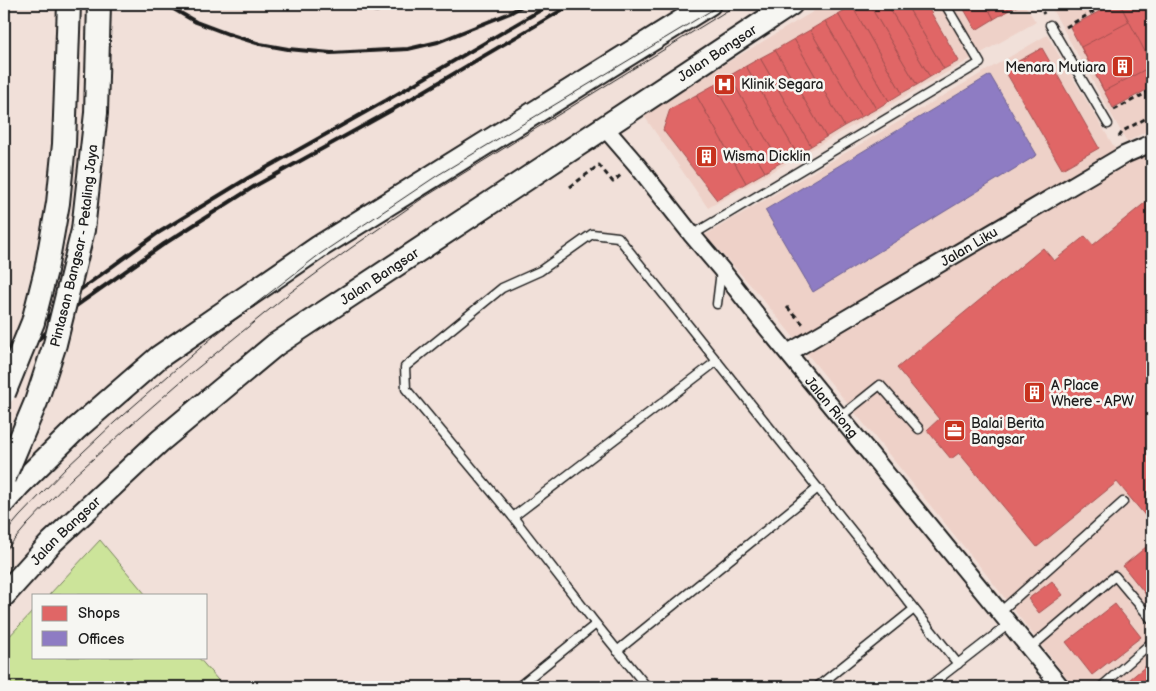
<svg xmlns="http://www.w3.org/2000/svg" width="1156" height="691" font-family="'Balsamiq Sans',sans-serif">
<rect width="100%" height="100%" fill="#f1e0d9"/>
<filter id="ink" filterUnits="userSpaceOnUse"><feTurbulence type="fractalNoise" baseFrequency=".02" numOctaves="2"/><feDisplacementMap in="SourceGraphic" scale="10" xChannelSelector="R" yChannelSelector="G"/><feConvolveMatrix kernelMatrix="1 2 1 2 8 2 1 2 1" color-interpolation-filters="sRGB"/></filter>
<g filter="url(#ink)">
<g fill="#eed1c8">
<polygon points="826,4 1024,4 1036,22 708,208 642,113"/>
<polygon points="1067,4 1152,4 1152,128 1127,142 1053,11"/>
<polygon points="1047,35 1125,165 1152,147 1152,687 1074,687 982,569 756,291 705,235"/>
</g>
<g fill="#cce49a" stroke="#74805b">
<polygon points="100,540 146,595 49,595"/>
<polygon points="34,610 34,657 198,657 224,687 4,687 4,642"/>
</g>
<g fill="#e06666" stroke="#a55050">
<polygon points="856,4 869,4 917,85 902,93 852,6"/>
<polygon points="869,4 887,4 930,77 917,85"/>
<polygon points="887,4 906,4 944,69 930,77"/>
<polygon points="906,4 926,4 959,61 944,69"/>
<polygon points="961,4 986,4 994,19 976,30"/>
<polygon points="986,4 1005,4 1009,10 994,19"/>
<polygon points="1005,4 1021,4 1009,10"/>
<polygon points="1113,4 1152,4 1152,87 1113,108 1070,27"/>
<polygon points="1120,4 1152,4 1152,66 1104,91 1081,47 1129,22"/>
<polygon points="1120,4 1152,4 1152,60 1150,61"/>
<polygon points="852,6 902,93 889,101 838,14"/>
<polygon points="838,14 889,101 876,109 825,21"/>
<polygon points="825,21 876,109 861,117 810,30"/>
<polygon points="810,30 861,117 844,126 794,39"/>
<polygon points="794,39 844,126 826,137 775,50"/>
<polygon points="1042,48 1099,148 1062,169 1004,69"/>
<polygon points="775,50 826,137 811,146 760,58"/>
<polygon points="760,58 811,146 797,154 746,66"/>
<polygon points="746,66 797,154 780,163 729,76"/>
<polygon points="729,76 780,163 765,172 714,85"/>
<polygon points="714,85 765,172 746,183 696,95"/>
<polygon points="696,95 746,183 717,200 663,130 670,109"/>
<polygon points="1152,197 1152,516 1148,519 1117,482 1037,547 959,453 951,459 927,430 939,419 897,368 1043,248 1054,261 1085,236 1093,245"/>
<polygon points="1152,542 1152,602 1123,566"/>
<polygon points="1052,581 1063,595 1039,613 1028,599"/>
<polygon points="1115,604 1141,637 1092,675 1066,642"/>
<polygon points="1152,661 1152,687 1127,687 1124,684"/>
</g>
<polygon fill="#8e7cc3" stroke="#6c5f91" points="990,75 1037,155 813,292 765,210"/>
<g fill="none" stroke-linecap="round" stroke-linejoin="round">
<defs>
<g id="lane">
<polyline points="353,4 377,7 390,4"/>
<polyline points="1050,25 1108,124"/>
<polyline points="692,235 980,63 945,4"/>
<polyline points="717,304 721,271"/>
<polyline points="840,417 880,385 919,429"/>
<polyline points="513,517 717,361"/>
<polyline points="1000,612 1123,502"/>
<polyline points="1029,649 1115,576 1152,620"/>
<polyline points="617,651 818,488"/>
<polyline points="518,687 596,624"/>
<polyline points="647,687 596,624 513,517 406,389 405,367 502,288 540,271 592,234 618,237 958,664"/>
<polyline points="817,687 914,609"/>
<polyline points="928,687 1009,624"/>
<polyline points="1101,687 1152,642"/>
</g>
<g id="street">
<path id="s1" d="M604,127L636,164L692,235L721,269L763,323L1061,687"/>
<path id="s2" d="M788,353L1124,155L1152,143"/>
</g>
<g id="secondary">
<polyline points="4,502 19,485 76,429 159,357 319,247 709,4"/>
<path id="s3" d="M4,595L52,542L160,441L275,345L791,4"/>
</g>
</defs>
<use href="#lane" stroke="#1c1c1c" stroke-width="11"/>
<use href="#street" stroke="#1c1c1c" stroke-width="20"/>
<use href="#secondary" stroke="#1c1c1c" stroke-width="26"/>
<g stroke="#1c1c1c" stroke-width="3" stroke-dasharray="5 4" stroke-linecap="butt">
<polyline points="1038,4 1044,14"/>
<polyline points="1066,27 1107,4"/>
<polyline points="1114,110 1152,90"/>
<polyline points="1119,137 1123,131 1152,115"/>
<polyline points="570,187 599,165 613,182 622,174"/>
<polyline points="787,307 804,325"/>
</g>
<use href="#lane" stroke="#f6f6f2" stroke-width="8"/>
<use href="#street" stroke="#f6f6f2" stroke-width="16"/>
<use href="#secondary" stroke="#f6f6f2" stroke-width="22"/>
<g stroke="#1c1c1c" stroke-width="1">
<polyline points="4,535 19,517 67,467 115,422 214,336 320,254 438,175 722,4"/>
<polyline points="4,552 27,525 74,476 124,431 178,384 291,292 351,248 420,200 738,4"/>
</g>
<g stroke="#1c1c1c" stroke-width="4">
<polyline points="165,4 196,22 228,34 260,44 288,49 331,53 408,49 438,42 510,13 525,4"/>
<polyline points="4,355 73,295 158,233 248,178 387,100 551,4"/>
<polyline points="4,370 76,306 164,244 255,186 392,110 572,4"/>
</g>
<defs>
<g id="secondary-bridge">
<polyline points="4,393 33,322 46,270 58,203 64,144 69,4"/>
<path id="s4" d="M4,478L36,402L55,344L83,230L96,113L99,4"/>
</g>
</defs>
<use href="#secondary-bridge" stroke="#1c1c1c" stroke-width="26" stroke-linecap="butt"/>
<use href="#secondary-bridge" stroke="#f6f6f2" stroke-width="22"/>
</g>
</g>
<defs>
<symbol id="building-square" viewBox="-11 -11 22 22"><rect x="-9" y="-9" width="18" height="18" rx="4" fill="#c8321e" stroke="#f6f6f2"/><path d="M-4-6H4V6H1V3H-1V6H-4ZM-2.5-4.3h1.7v1.8h-1.7ZM.8-4.3h1.7v1.8H.8ZM-2.5-1h1.7V.8h-1.7ZM.8-1h1.7V.8H.8Z" fill="#fff"/></symbol>
<symbol id="hospital-square" viewBox="-11 -11 22 22"><rect x="-9" y="-9" width="18" height="18" rx="4" fill="#c8321e" stroke="#f6f6f2"/><path d="M-5-5h3v3.5h4V-5h3V5h-3V1.5h-4V5h-3Z" fill="#fff"/></symbol>
<symbol id="office-square" viewBox="-11 -11 22 22"><rect x="-9" y="-9" width="18" height="18" rx="4" fill="#c8321e" stroke="#f6f6f2"/><path d="M-6-3h4V-5.5h4V-3h4V5H-6ZM-1-4.5V-3h2v-1.5ZM-6 0V1H6V0Z" fill="#fff"/></symbol>
</defs>
<g fill-rule="evenodd">
<use href="#building-square" x="1110" y="54" width="25" height="25"/>
<use href="#hospital-square" x="712" y="72" width="25" height="25"/>
<use href="#building-square" x="694" y="144" width="25" height="25"/>
<use href="#building-square" x="1022" y="380" width="25" height="25"/>
<use href="#office-square" x="942" y="418" width="25" height="25"/>
</g>
<g text-anchor="middle" dominant-baseline="central" stroke-width="5" stroke-linejoin="round" paint-order="stroke">
<g font-size="14" fill="#1c1c1c" stroke="#f6f6f2">
<text stroke="none"><textPath href="#s3" startOffset="899">Jalan Bangsar</textPath></text>
<text stroke="none"><textPath href="#s4" startOffset="244">Pintasan Bangsar - Petaling Jaya</textPath></text>
<text stroke="none"><textPath href="#s2" startOffset="210">Jalan Liku</textPath></text>
<text stroke="none"><textPath href="#s3" startOffset="494">Jalan Bangsar</textPath></text>
<text stroke="none"><textPath href="#s1" startOffset="361">Jalan Riong</textPath></text>
<text stroke="none"><textPath href="#s3" startOffset="89">Jalan Bangsar</textPath></text>
</g>
<g font-size="14" fill="#1c1c1c" stroke="#f6f6f2" text-anchor="start">
<text x="1106" y="67" text-anchor="end">Menara Mutiara</text>
<text x="741" y="84">Klinik Segara</text>
<text x="723" y="156">Wisma Dicklin</text>
<text x="1051" y="385">A Place<tspan x="1051" dy="16">Where - APW</tspan></text>
<text x="971" y="423">Balai Berita<tspan x="971" dy="16">Bangsar</tspan></text>
</g>
</g>
<rect width="1156" height="691" fill="none" stroke="#f6f6f2" stroke-width="20"/>
<rect x="10" y="10" width="1136" height="671" fill="none" stroke="#1c1c1c" stroke-width="2" filter="url(#ink)"/>
<rect x="32" y="594" width="175" height="65" fill="#f6f6f2" stroke="#9f9f9c"/>
<rect x="42" y="606" width="25" height="15" fill="#e06666" stroke="#9f9f9c"/>
<text x="78" y="618" font-size="15" fill="#1c1c1c">Shops</text>
<rect x="42" y="631" width="25" height="15" fill="#8e7cc3" stroke="#9f9f9c"/>
<text x="78" y="644" font-size="15" fill="#1c1c1c">Offices</text>
</svg>
